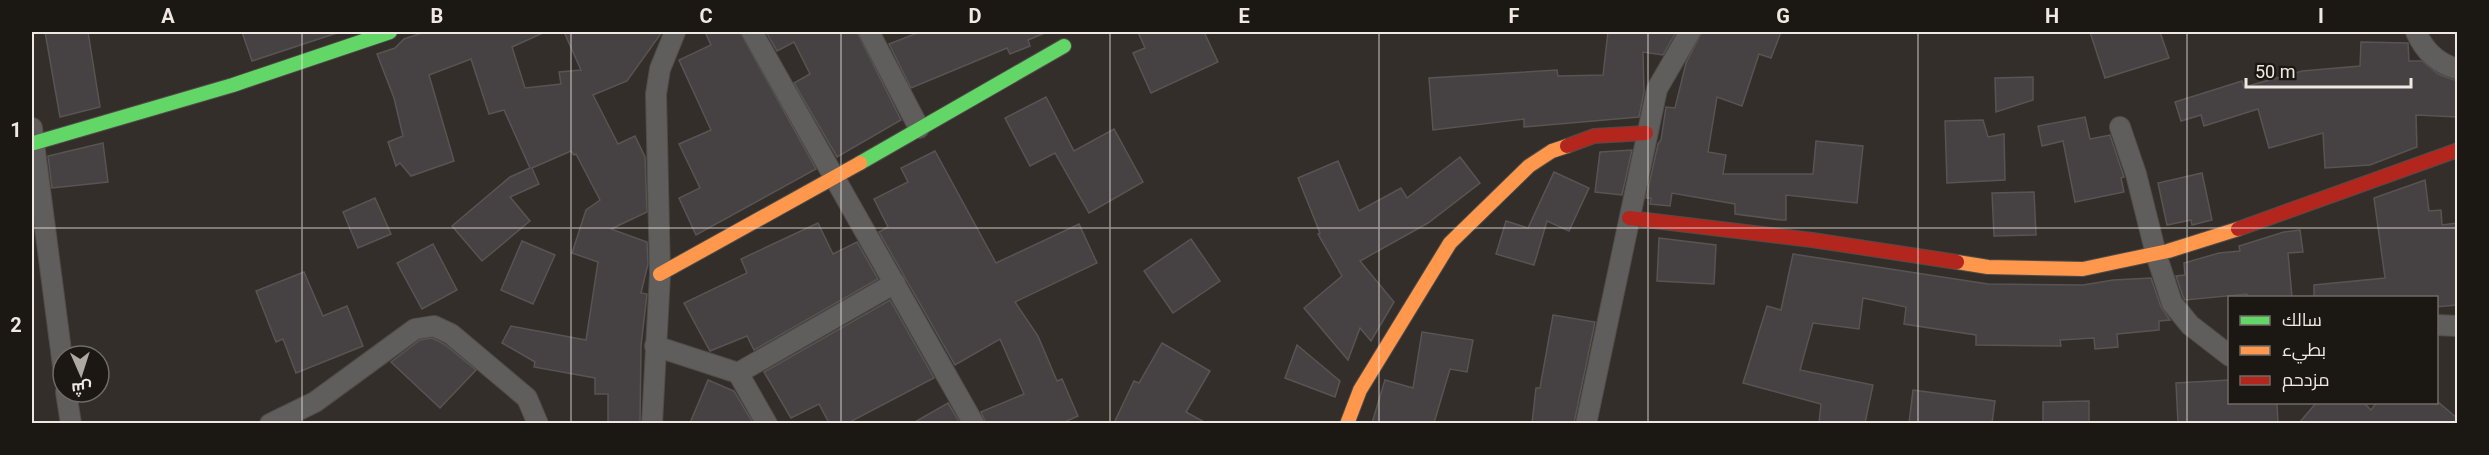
<svg xmlns="http://www.w3.org/2000/svg" width="2489" height="455" font-family="Roboto,Cairo,sans-serif">
<rect width="100%" height="100%" fill="#332e29"/>
<g fill="#464243" stroke="#585454" stroke-width="1.5">
<polygon points="45,32 88,32 100,107 60,117"/>
<polygon points="242,32 340,32 252,61"/>
<polygon points="425,32 545,32 512,47 525,88 561,84 559,72 581,70 564,32 662,32 627,81 593,95 618,144 635,136 645,157 647,212 611,229 647,242 648,264 641,293 647,294 641,346 640,423 608,423 608,394 595,394 595,378 534,367 535,362 502,343 511,326 586,340 598,262 572,253 586,210 600,200 576,154 574,155 571,151 532,168 539,184 510,197 530,221 482,261 452,226 510,177 530,168 504,110 489,114 471,59 429,75 454,161 411,176 400,163 396,166 388,142 403,136 394,98 377,54 395,48 404,39"/>
<polygon points="705,32 740,32 816,169 696,235 679,198 700,188 679,144 711,130 679,60 711,45"/>
<polygon points="766,32 857,32 901,120 837,157 794,83 810,74 794,42 777,51"/>
<polygon points="920,32 1047,32 1028,40 1030,46 1010,54 1007,48 911,88 889,44"/>
<polygon points="1138,32 1204,32 1218,62 1151,93 1133,53 1145,48"/>
<polygon points="1608,32 1676,32 1663,55 1643,52 1644,92 1639,117 1524,127 1524,119 1433,130 1429,78 1557,70 1558,76 1603,75"/>
<polygon points="1702,32 1781,32 1771,58 1759,54 1742,106 1717,97 1708,152 1726,155 1723,174 1813,174 1816,141 1863,146 1857,203 1786,195 1786,220 1781,220 1735,214 1735,204 1672,193 1670,206 1650,204 1651,198 1646,198 1658,144 1661,140 1666,107 1675,108 1686,63"/>
<polygon points="2090,32 2160,32 2169,58 2105,78"/>
<polygon points="2361,42 2408,43 2409,61 2422,61 2438,74 2457,81 2457,117 2416,115 2417,147 2370,165 2325,168 2323,133 2269,148 2258,109 2204,126 2201,115 2181,121 2175,102 2242,81 2244,87 2302,71 2360,66"/>
<polygon points="2033,77 2033,100 1996,112 1995,78"/>
<polygon points="1046,97 1074,151 1114,129 1143,182 1089,213 1055,153 1030,166 1005,118"/>
<polygon points="2085,117 2090,139 2110,135 2124,177 2121,178 2124,192 2075,202 2063,141 2042,146 2038,126"/>
<polygon points="1983,120 1988,137 2004,134 2005,180 1947,183 1945,121"/>
<polygon points="103,143 108,182 52,188 48,156"/>
<polygon points="1632,150 1622,195 1595,192 1600,152"/>
<polygon points="935,151 996,263 1079,224 1097,263 1015,302 1038,336 1057,381 1062,379 1078,416 1062,423 986,423 981,412 1024,394 1000,339 955,365 879,232 888,227 874,199 908,182 901,168"/>
<polygon points="1460,157 1480,183 1428,223 1360,261 1394,302 1371,341 1360,328 1348,360 1304,308 1342,276 1318,234 1320,233 1298,178 1338,161 1359,211 1401,188 1407,198"/>
<polygon points="1554,172 1589,188 1569,231 1547,221 1534,265 1496,254 1506,221 1528,228"/>
<polygon points="2202,173 2212,220 2192,225 2191,220 2167,225 2158,183"/>
<polygon points="2425,180 2429,211 2441,210 2442,225 2457,223 2457,305 2436,307 2436,297 2314,297 2314,285 2385,278 2374,198"/>
<polygon points="2034,192 2036,235 1994,236 1992,193"/>
<polygon points="375,198 391,234 358,248 343,212"/>
<polygon points="818,223 833,254 857,242 878,279 754,350 747,336 710,351 684,303 747,273 741,259"/>
<polygon points="2300,230 2303,252 2288,253 2292,297 2247,297 2247,294 2185,300 2183,297 2176,276 2185,275 2184,263 2219,253 2240,251 2239,246 2284,232"/>
<polygon points="1659,238 1716,245 1714,284 1657,281"/>
<polygon points="1191,239 1220,281 1173,313 1144,271"/>
<polygon points="522,241 555,255 533,304 501,290"/>
<polygon points="433,244 457,290 422,309 397,263"/>
<polygon points="1793,254 1988,284 2083,285 2113,280 2151,278 2161,307 2170,320 2159,321 2159,330 2117,334 2118,347 2095,349 2094,338 2060,340 2061,346 1976,345 1976,335 1904,324 1906,307 1863,298 1859,329 1813,323 1800,370 1873,385 1865,423 1819,423 1821,404 1743,383 1767,306 1781,310"/>
<polygon points="304,272 323,316 347,306 363,346 296,373 283,339 276,342 256,291"/>
<polygon points="890,300 934,378 848,423 829,423 819,404 791,418 764,372"/>
<polygon points="1553,315 1595,322 1574,423 1532,423 1536,388 1540,388"/>
<polygon points="1422,332 1473,340 1467,372 1450,369 1434,423 1372,423 1385,380 1413,388"/>
<polygon points="432,338 444,344 476,370 440,408 391,362 420,340"/>
<polygon points="1162,343 1210,371 1186,412 1206,423 1114,423 1134,381 1139,383"/>
<polygon points="1297,345 1340,381 1335,397 1285,378"/>
<polygon points="708,380 734,391 753,423 690,423"/>
<polygon points="2229,380 2229,402 2277,402 2278,423 2178,423 2176,383"/>
<polygon points="1913,390 1995,401 1992,423 1909,423"/>
<polygon points="2089,401 2089,423 2043,423 2043,402"/>
<polygon points="2317,402 2363,402 2371,410 2377,402 2438,402 2457,418 2457,423 2299,423"/>
<polygon points="948,403 960,423 913,423"/>
</g>
<g fill="none" stroke-linecap="round" stroke-linejoin="round">
<defs>
<g id="street">
<polyline points="752,32 974,424"/>
<polyline points="869,32 919,128"/>
<path d="M2416,32C2424,50 2438,64 2458,69"/>
<polyline points="2120,127 2136,174 2156,254 2172,303 2190,325 2230,356"/>
<polyline points="32,128 63,366"/>
<polyline points="2436,325 2458,326"/>
<polyline points="655,346 738,373 767,424"/>
<polyline points="738,373 895,283"/>
<polyline points="66,392 71,424"/>
<polyline points="270,424 315,402 415,329 434,326 451,334 527,398 538,424"/>
<polyline points="652,424 660,274 656,94 660,69 675,32"/>
<polyline points="1586,424 1657,89 1690,32"/>
</g>
<g id="fast">
<polyline points="34,143 233,85 390,32"/>
<polyline points="860,163 1064,46"/>
</g>
<g id="slow">
<polyline points="1957,262 1988,267 2083,269 2168,251 2238,229"/>
<polyline points="660,274 860,163"/>
<polyline points="1347,424 1360,390 1450,243 1529,166 1552,151 1567,146"/>
</g>
<g id="jam">
<polyline points="1567,146 1594,136 1646,133"/>
<polyline points="1629,218 1812,240 1957,262"/>
<polyline points="2238,229 2458,150"/>
</g>
</defs>
<use href="#street" stroke="#504c48" stroke-width="22"/>
<use href="#fast" stroke="#504c48" stroke-width="16"/>
<use href="#slow" stroke="#504c48" stroke-width="16"/>
<use href="#jam" stroke="#504c48" stroke-width="16"/>
<use href="#street" stroke="#605e5c" stroke-width="20"/>
<use href="#fast" stroke="#63d668" stroke-width="14"/>
<use href="#slow" stroke="#ff974d" stroke-width="14"/>
<use href="#jam" stroke="#b3261e" stroke-width="14"/>
</g>
<path fill="none" stroke="#f0e9e3" stroke-width="1.5" stroke-opacity="0.55" d="M302,32V424M571,32V424M841,32V424M1110,32V424M1379,32V424M1648,32V424M1918,32V424M2187,32V424M32,228H2458"/>
<rect width="2489" height="455" fill="none" stroke="#1b1712" stroke-width="66"/>
<rect x="2228" y="296" width="210" height="108" fill="#1b1712" stroke="#706b66" stroke-width="1.5"/>
<rect x="2240" y="316" width="30" height="9" fill="#63d668" stroke="#706b66" stroke-width="1.5"/>
<text x="2282" y="326" font-size="18" fill="#f0e9e3">سالك</text>
<rect x="2240" y="346" width="30" height="9" fill="#ff974d" stroke="#706b66" stroke-width="1.5"/>
<text x="2282" y="356" font-size="18" fill="#f0e9e3">بطيء</text>
<rect x="2240" y="376" width="30" height="9" fill="#b3261e" stroke="#706b66" stroke-width="1.5"/>
<text x="2282" y="386" font-size="18" fill="#f0e9e3">مزدحم</text>
<g transform="translate(81 374) rotate(177)"><circle r="28" fill="#1b1712" stroke="#706b66" stroke-width="1.5"/>
<path d="M0-4.5L10 22L0 15L-10 22Z" fill="#aea8a2"/>
<text y="-9" font-size="16" font-weight="bold" text-anchor="middle" fill="#f0e9e3">ش</text>
</g>
<path d="M2246 78v9h165v-9" fill="none" stroke="#f0e9e3" stroke-width="3"/>
<text x="2255" y="78" font-size="18" fill="#f0e9e3" stroke="#1b1712" stroke-width="4.5" paint-order="stroke">50 m</text>
<rect x="33" y="33" width="2423" height="389" fill="none" stroke="#f0e9e3" stroke-width="2"/>
<g font-size="20" text-anchor="middle" font-weight="bold" fill="#f0e9e3">
<text x="168" y="23">A</text>
<text x="437" y="23">B</text>
<text x="706" y="23">C</text>
<text x="975" y="23">D</text>
<text x="1244" y="23">E</text>
<text x="1514" y="23">F</text>
<text x="1783" y="23">G</text>
<text x="2052" y="23">H</text>
<text x="2321" y="23">I</text>
<text x="16" y="137">1</text>
<text x="16" y="332">2</text>
</g>
</svg>
